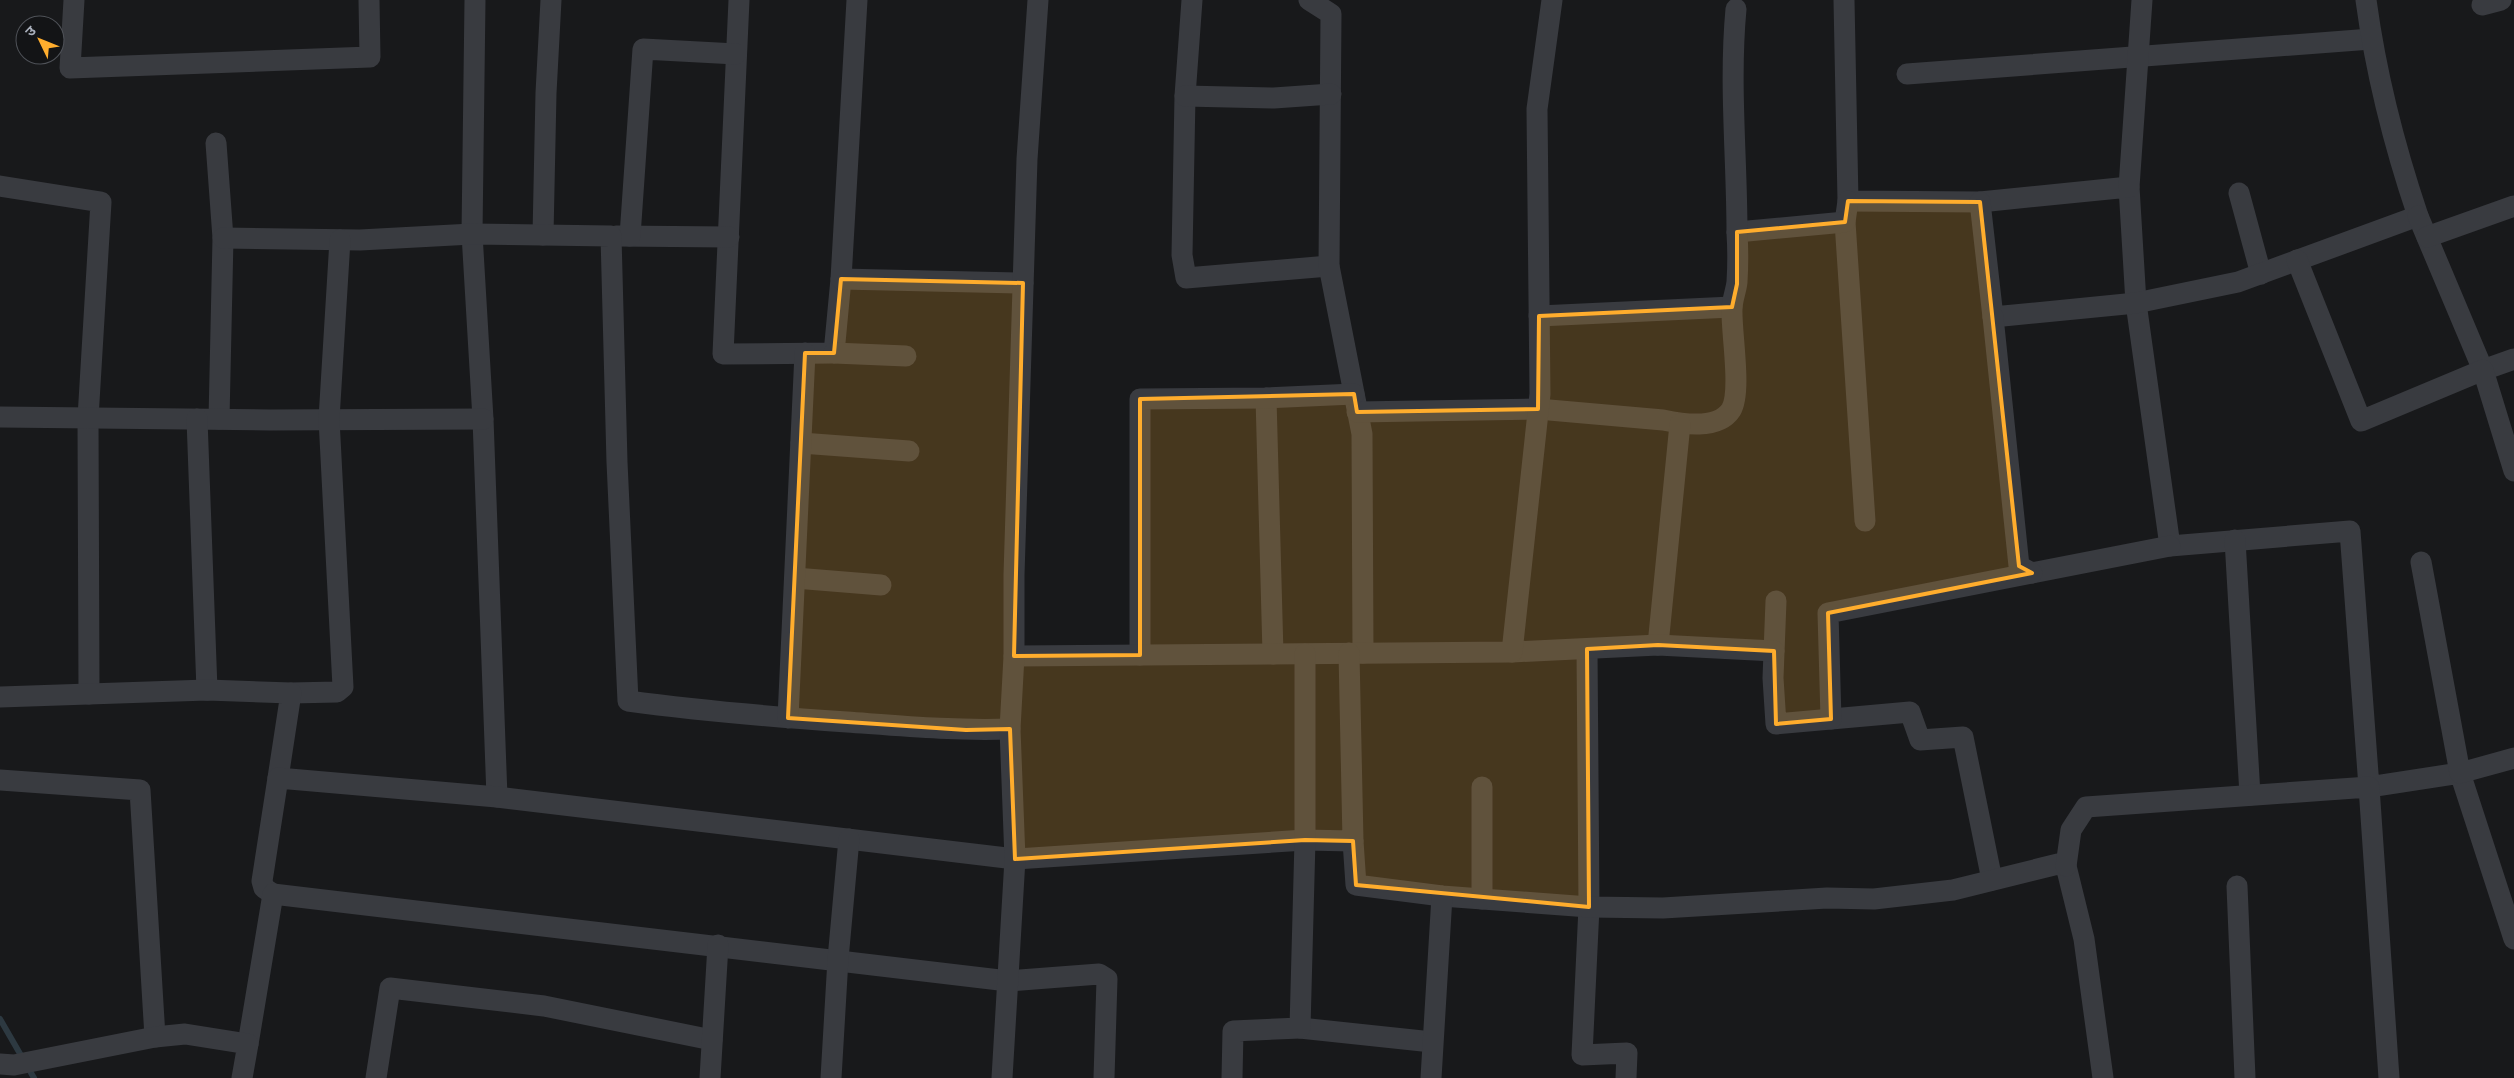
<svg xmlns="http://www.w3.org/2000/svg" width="2514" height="1078" font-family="'Noto Sans','Noto Sans Devanagari',sans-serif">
<rect width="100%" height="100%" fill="#18191b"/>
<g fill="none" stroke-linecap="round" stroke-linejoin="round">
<polyline stroke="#2d3941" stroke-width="6" points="0,1019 34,1078"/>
<g stroke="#393b40" stroke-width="21">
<polyline points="74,0 70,68 370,57 369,0"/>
<polyline points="475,0 472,234 483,419 497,797"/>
<polyline points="739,0 723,354 834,353 841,279"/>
<polyline points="857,0 841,279 1023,283"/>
<polyline points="1192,0 1185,96 1182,255 1186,278 1329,266"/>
<polyline points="1309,0 1331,14 1329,266 1362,434 1363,653"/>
<polyline points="1844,0 1848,201 1980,202 2129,187 2136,303 2170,546 2350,531 2369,787 2460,773 2514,939"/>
<polyline points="2482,5 2501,0"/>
<polyline points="1907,74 2371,39"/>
<polyline points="1185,96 1274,98 1331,94"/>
<polyline points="216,143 223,238 219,419"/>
<polyline points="0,186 101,202 88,418 89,694"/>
<polyline points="2129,187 2142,0"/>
<polyline points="2239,193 2261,274"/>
<polyline points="1848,201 1845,222 1865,521"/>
<path d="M1980,202L1993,317L2136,303L2238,282L2418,216C2394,145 2376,74 2366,0"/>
<polyline points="2418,216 2483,370 2514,359"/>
<polyline points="1737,232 1845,222"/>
<polyline points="543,235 546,93 551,0"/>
<polyline points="616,236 729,237"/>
<polyline points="630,236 643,49 736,54"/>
<polyline points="2427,237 2514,206"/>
<path d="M223,238L360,240L472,234L611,236L617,462L628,701C701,711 774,717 847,722C902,726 956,731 1010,729"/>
<polyline points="2297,260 2361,421 2483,370 2514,471"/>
<polyline points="1539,316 1732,307"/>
<polyline points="1993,317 2019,566 2032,573 2170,546"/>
<polyline points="834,353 906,356"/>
<polyline points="1266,398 1273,654"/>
<path d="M1357,412L1538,409L1663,420C1682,424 1718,430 1731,410C1742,392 1731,332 1732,309C1732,300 1736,291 1737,282C1738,266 1738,249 1737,233C1737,158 1729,84 1736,9"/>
<polyline points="0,417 270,420 483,419"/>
<polyline points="197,419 207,690"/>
<polyline points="801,443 909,451"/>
<polyline points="2235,540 2250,795"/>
<polyline points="2421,562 2460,773 2514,758"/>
<polyline points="795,578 881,585"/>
<polyline points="1776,601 1773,678 1776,724 1910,712 1920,740 1963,737 1992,880"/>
<polyline points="1658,645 1680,424"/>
<polyline points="1587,649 1589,907 1582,1055 1627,1053 1626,1078"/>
<polyline points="1512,652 1658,645 1774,651"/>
<polyline points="1140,655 1140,399 1266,398 1354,394"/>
<polyline points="1014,656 1512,652 1540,394 1537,109 1552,0"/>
<polyline points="291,693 337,692 343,687 329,419 340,240"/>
<polyline points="0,697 207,690 291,693 278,778"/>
<polyline points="788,718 805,353"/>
<polyline points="1831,719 1828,613 2032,573"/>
<polyline points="0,780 140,790 155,1037"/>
<polyline points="1353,841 1356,885 1442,896 1589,907 1663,908 1827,898 1874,899 1953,890 2058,864 2066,866 2084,939 2103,1078"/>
<polyline points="2066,866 2071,830 2086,807 2369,787 2389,1078"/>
<polyline points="2237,886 2245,1078"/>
<polyline points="273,894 264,888 262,881 278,778 497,797 1015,859 1305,840 1353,841 1349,653"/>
<polyline points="1482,899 1482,787"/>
<polyline points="1300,1028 1432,1042"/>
<polyline points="248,1044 273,894 1008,981 1099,974 1107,979 1104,1078"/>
<polyline points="0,1064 14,1065 155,1037 185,1034 248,1044 242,1078"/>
<polyline points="376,1078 390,988 544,1006 712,1040"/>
<polyline points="710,1078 718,945"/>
<polyline points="831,1078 838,959 849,839"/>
<polyline points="1002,1078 1015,859 1010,729 1014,656 1014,575 1027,159 1038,0"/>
<polyline points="1232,1078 1233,1031 1300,1028 1305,840 1305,654"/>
<polyline points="1431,1078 1442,896"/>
</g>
</g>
<path fill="#ffad2d" fill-opacity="0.2" stroke="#ffad2d" stroke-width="4" stroke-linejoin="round" d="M1848,201L1980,202L2019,566L2032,573L1828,613L1831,719L1776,724L1774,651L1658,645L1587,649L1589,907L1356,885L1353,841L1305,840L1015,859L1010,729L966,730L788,718L805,353H834L841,279L1023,283L1014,656L1140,655V399L1354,394L1357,412L1538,409L1539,316L1732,307L1737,284V232L1845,222Z"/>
<g transform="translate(40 40) rotate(313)"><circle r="24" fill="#131416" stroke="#4f5258"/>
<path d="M0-4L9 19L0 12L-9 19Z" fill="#ffad2d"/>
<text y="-8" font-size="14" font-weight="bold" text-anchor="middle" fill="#aab0bc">उ</text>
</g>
</svg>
